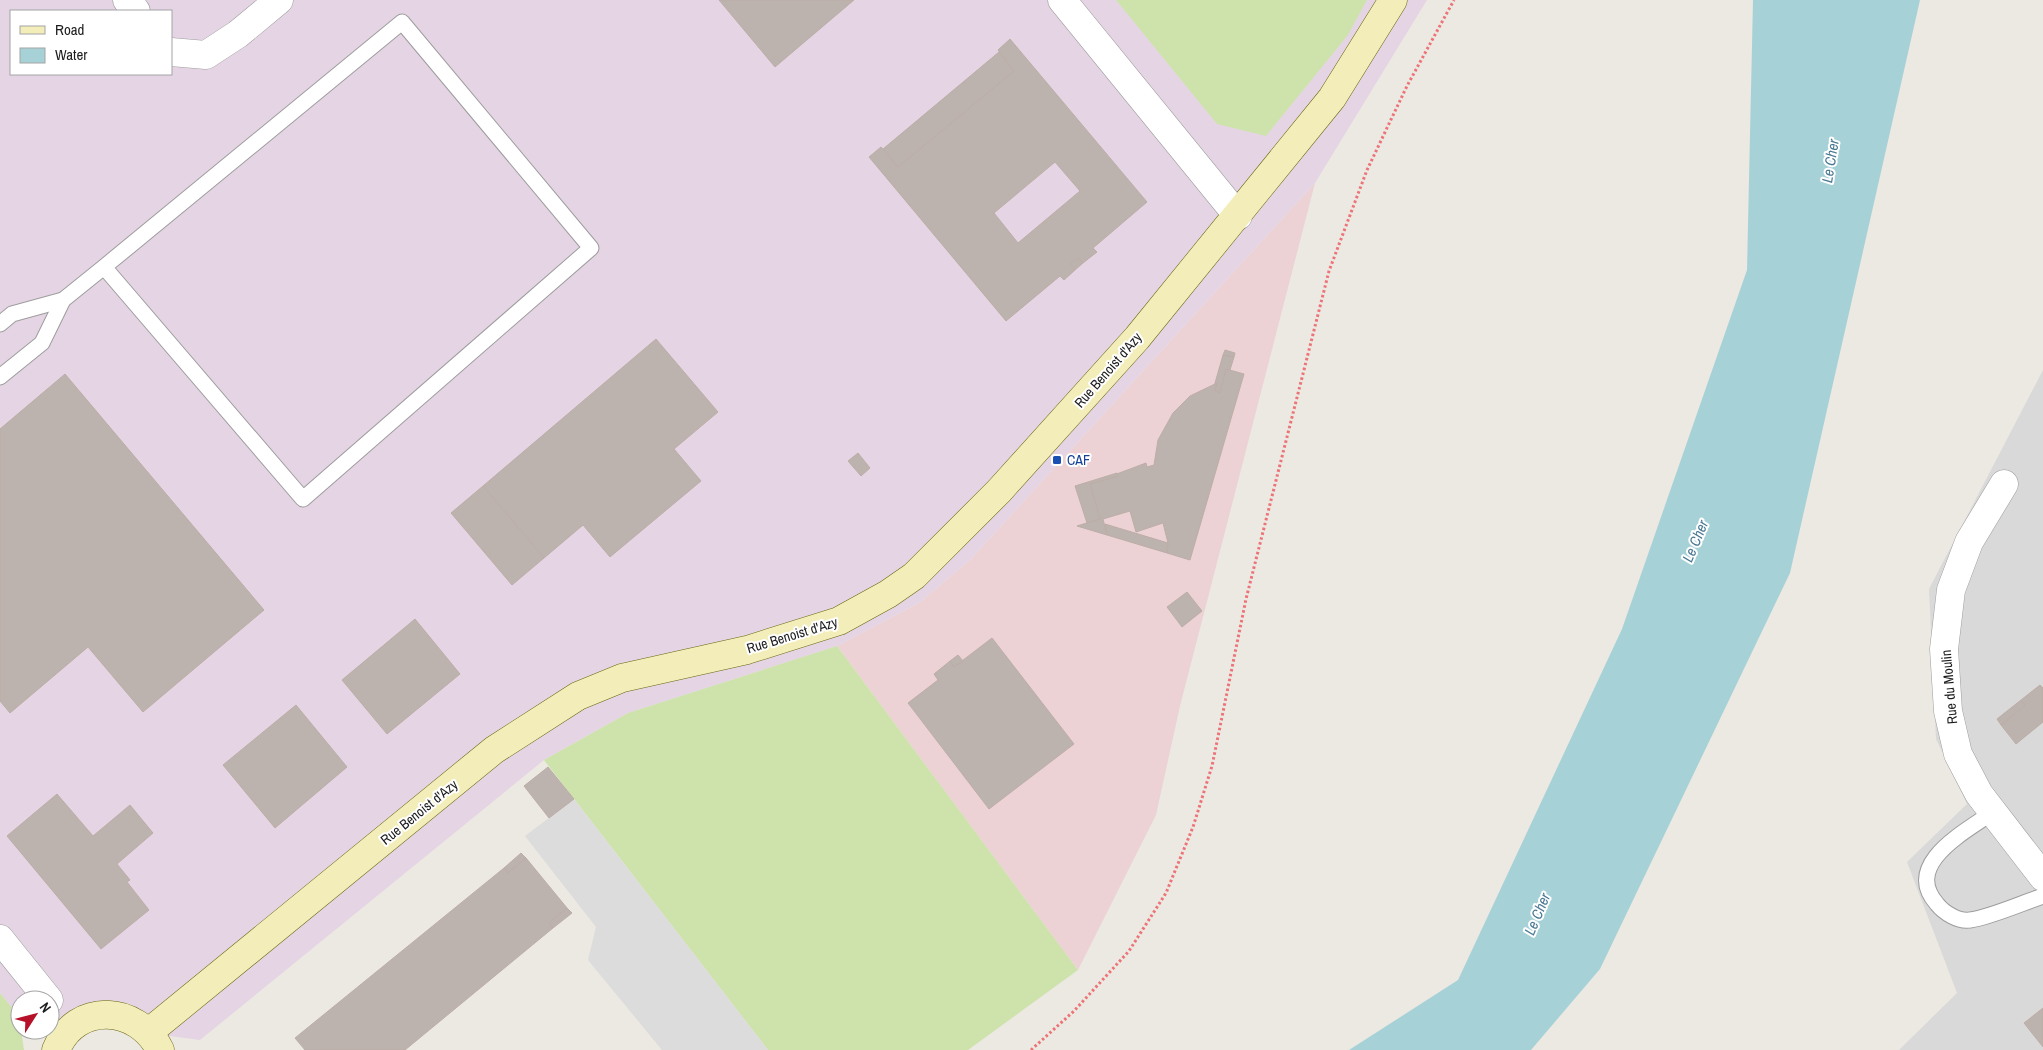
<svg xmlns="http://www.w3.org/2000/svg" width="2043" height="1050" font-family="'Archivo Narrow',sans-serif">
<rect width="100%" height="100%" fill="#ece8e2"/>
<polygon fill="#dad9d9" points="2043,370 2043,1050 1899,1050 1957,993 1907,862 1967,804 1936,739 1929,589"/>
<polygon fill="#ecd2d5" points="1315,183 1180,706 1156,815 1078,970 837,646 919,603 971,559"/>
<path fill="#e5d5e4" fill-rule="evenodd" d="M0,0H1427L1315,183L971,559L919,603L837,646L628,713L544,760L200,1040L50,1020V1000H20L19,1016L0,993ZM11,11H171V74H11Z"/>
<g fill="#cee3ac">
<polygon points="1116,0 1367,0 1348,35 1266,136 1217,124"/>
<polygon points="837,646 1078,970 968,1050 768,1050 544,760 628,713"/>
<polygon points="0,993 19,1016 24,1050 0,1050"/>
</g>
<polygon fill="#dcdcdc" points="574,799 768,1050 662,1050 588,960 596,927 525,836"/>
<polygon fill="#a6d2d7" points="1753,0 1920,0 1790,573 1600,969 1531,1050 1349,1050 1458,980 1622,629 1747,270"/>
<g fill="#bcb3af" stroke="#bdada6" fill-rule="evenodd">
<polygon points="719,0 854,0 775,67"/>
<path d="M1010,39L1147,202L1093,248L1097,252L1083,263L1078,258L1070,264L1075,270L1064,280L1060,276L1006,321L869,157L881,147L898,167L1014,71L998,50ZM1055,162L1080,191L1018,243L994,213Z"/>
<polygon points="999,52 1014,71 898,167 883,149"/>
<polygon points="1078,258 1083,263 1075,270 1070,264"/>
<polygon points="656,339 718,412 674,449 701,481 610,557 583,525 544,558 483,486"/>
<polygon points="1225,350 1235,353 1234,357 1223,355"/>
<polygon points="1223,355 1234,357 1230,370 1226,369 1220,393 1215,391 1215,383"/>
<polygon points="1226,369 1244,374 1190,560 1167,553 1168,543 1163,523 1136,532 1130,511 1103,519 1107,535 1077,526 1100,519 1090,484 1146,463 1147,467 1154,465 1158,440 1173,413 1190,396 1217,383 1215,391 1220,393"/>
<polygon points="65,374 264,610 143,712 88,647 10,713 0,701 0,429"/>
<polygon points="858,453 870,468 861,476 848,461"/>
<polygon points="1117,473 1118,476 1090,484 1100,519 1087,523 1075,486"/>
<polygon points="483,486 544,558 512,585 451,513"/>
<polygon points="1105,524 1168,543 1167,553 1107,535"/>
<polygon points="1187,592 1202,611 1182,627 1167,607"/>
<polygon points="415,619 460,674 387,734 342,680"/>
<polygon points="992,638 1074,744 989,809 908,703 938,680 934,674 950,661 954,667"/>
<polygon points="958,655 963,661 954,667 950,661"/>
<polygon points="2040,685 2043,688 2043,722 2016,744 2001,725 2025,705 2021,700"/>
<polygon points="2021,700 2025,705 2001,725 1997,719"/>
<polygon points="296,705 347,767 275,828 223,765"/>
<polygon points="548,767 574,799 549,818 524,786"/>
<polygon points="57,794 93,836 130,805 153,833 117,864 130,880 127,882 149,910 101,949 7,836"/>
<polygon points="521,853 526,858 508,873 504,868"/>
<polygon points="526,858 567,908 549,923 553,928 405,1050 305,1050 295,1038 504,868 508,873"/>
<polygon points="567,908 572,913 553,928 549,923"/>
<polygon points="2043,1008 2043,1047 2024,1023"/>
</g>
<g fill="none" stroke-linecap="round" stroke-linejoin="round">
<defs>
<g id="lane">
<polyline points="0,324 12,314 63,300"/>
<polyline points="0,377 42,343 63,300 104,267 402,22 591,248 303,499 104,267"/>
<path d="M1993,812C1965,832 1902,864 1937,904C1944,913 1959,922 1970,920C1991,917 2022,903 2043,896"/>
</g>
<g id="street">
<polyline points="127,0 136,11"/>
<polyline points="1062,0 1238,216"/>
<polyline points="171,52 206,55 238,34 279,0"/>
<polyline points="2004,484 1969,542 1951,590 1944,649 1948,711 1958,754 1979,794 2043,877"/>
<polyline points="0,939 49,1000"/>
</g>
<g id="secondary">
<polyline points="149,1032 494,750 578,696 622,678 747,650 839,621 888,594 914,576 999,491 1137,338 1332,98 1393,0"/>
<path d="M56,1050C76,1001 138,1005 160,1050"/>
</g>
</defs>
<use href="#lane" stroke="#9d9d9d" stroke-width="17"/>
<use href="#street" stroke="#9d9d9d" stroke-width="29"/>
<use href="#secondary" stroke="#68650e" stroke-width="29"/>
<polyline stroke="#ed7377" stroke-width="3" stroke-dasharray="2.5 2.5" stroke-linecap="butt" points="1031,1050 1074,1011 1129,951 1166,893 1193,827 1212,766 1246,599 1329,271 1367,170 1407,86 1454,0"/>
<use href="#lane" stroke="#fff" stroke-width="15"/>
<use href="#street" stroke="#fff" stroke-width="28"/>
<use href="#secondary" stroke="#f3eeb9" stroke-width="28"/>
</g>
<rect fill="#1a4fb4" stroke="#fff" stroke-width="2" x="1052" y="455" width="10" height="10" rx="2.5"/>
<g text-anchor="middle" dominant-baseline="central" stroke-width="4" stroke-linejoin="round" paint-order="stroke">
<g font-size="14" fill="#1c1c1c" stroke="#fff">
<text transform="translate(1108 370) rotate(-49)">Rue Benoist d'Azy</text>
<text transform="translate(792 635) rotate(-17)">Rue Benoist d'Azy</text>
<text transform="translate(1949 687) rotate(-95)">Rue du Moulin</text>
<text transform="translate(419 812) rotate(-39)">Rue Benoist d'Azy</text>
</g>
<g font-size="14" fill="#164399" stroke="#fff" text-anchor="start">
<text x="1067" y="460">CAF</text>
</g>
<g font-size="15" font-style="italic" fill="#4b7994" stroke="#fff">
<text transform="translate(1830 161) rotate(-81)">Le Cher</text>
<text transform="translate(1695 541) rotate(-67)">Le Cher</text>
<text transform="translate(1537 914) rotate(-67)">Le Cher</text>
</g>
</g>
<rect x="10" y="10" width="162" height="65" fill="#ffffff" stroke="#a4a4a4"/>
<rect x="20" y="26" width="25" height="8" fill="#f3eeb9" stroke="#a4a4a4"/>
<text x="55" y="35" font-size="15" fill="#1c1c1c">Road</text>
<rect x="20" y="48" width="25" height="15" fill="#a6d2d7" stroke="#a4a4a4"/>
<text x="55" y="60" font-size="15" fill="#1c1c1c">Water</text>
<g transform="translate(35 1015) rotate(54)"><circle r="24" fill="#ffffff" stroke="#a4a4a4"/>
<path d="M0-4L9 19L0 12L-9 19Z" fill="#b61128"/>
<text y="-8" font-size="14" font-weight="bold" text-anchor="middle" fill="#1c1c1c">N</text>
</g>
</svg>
